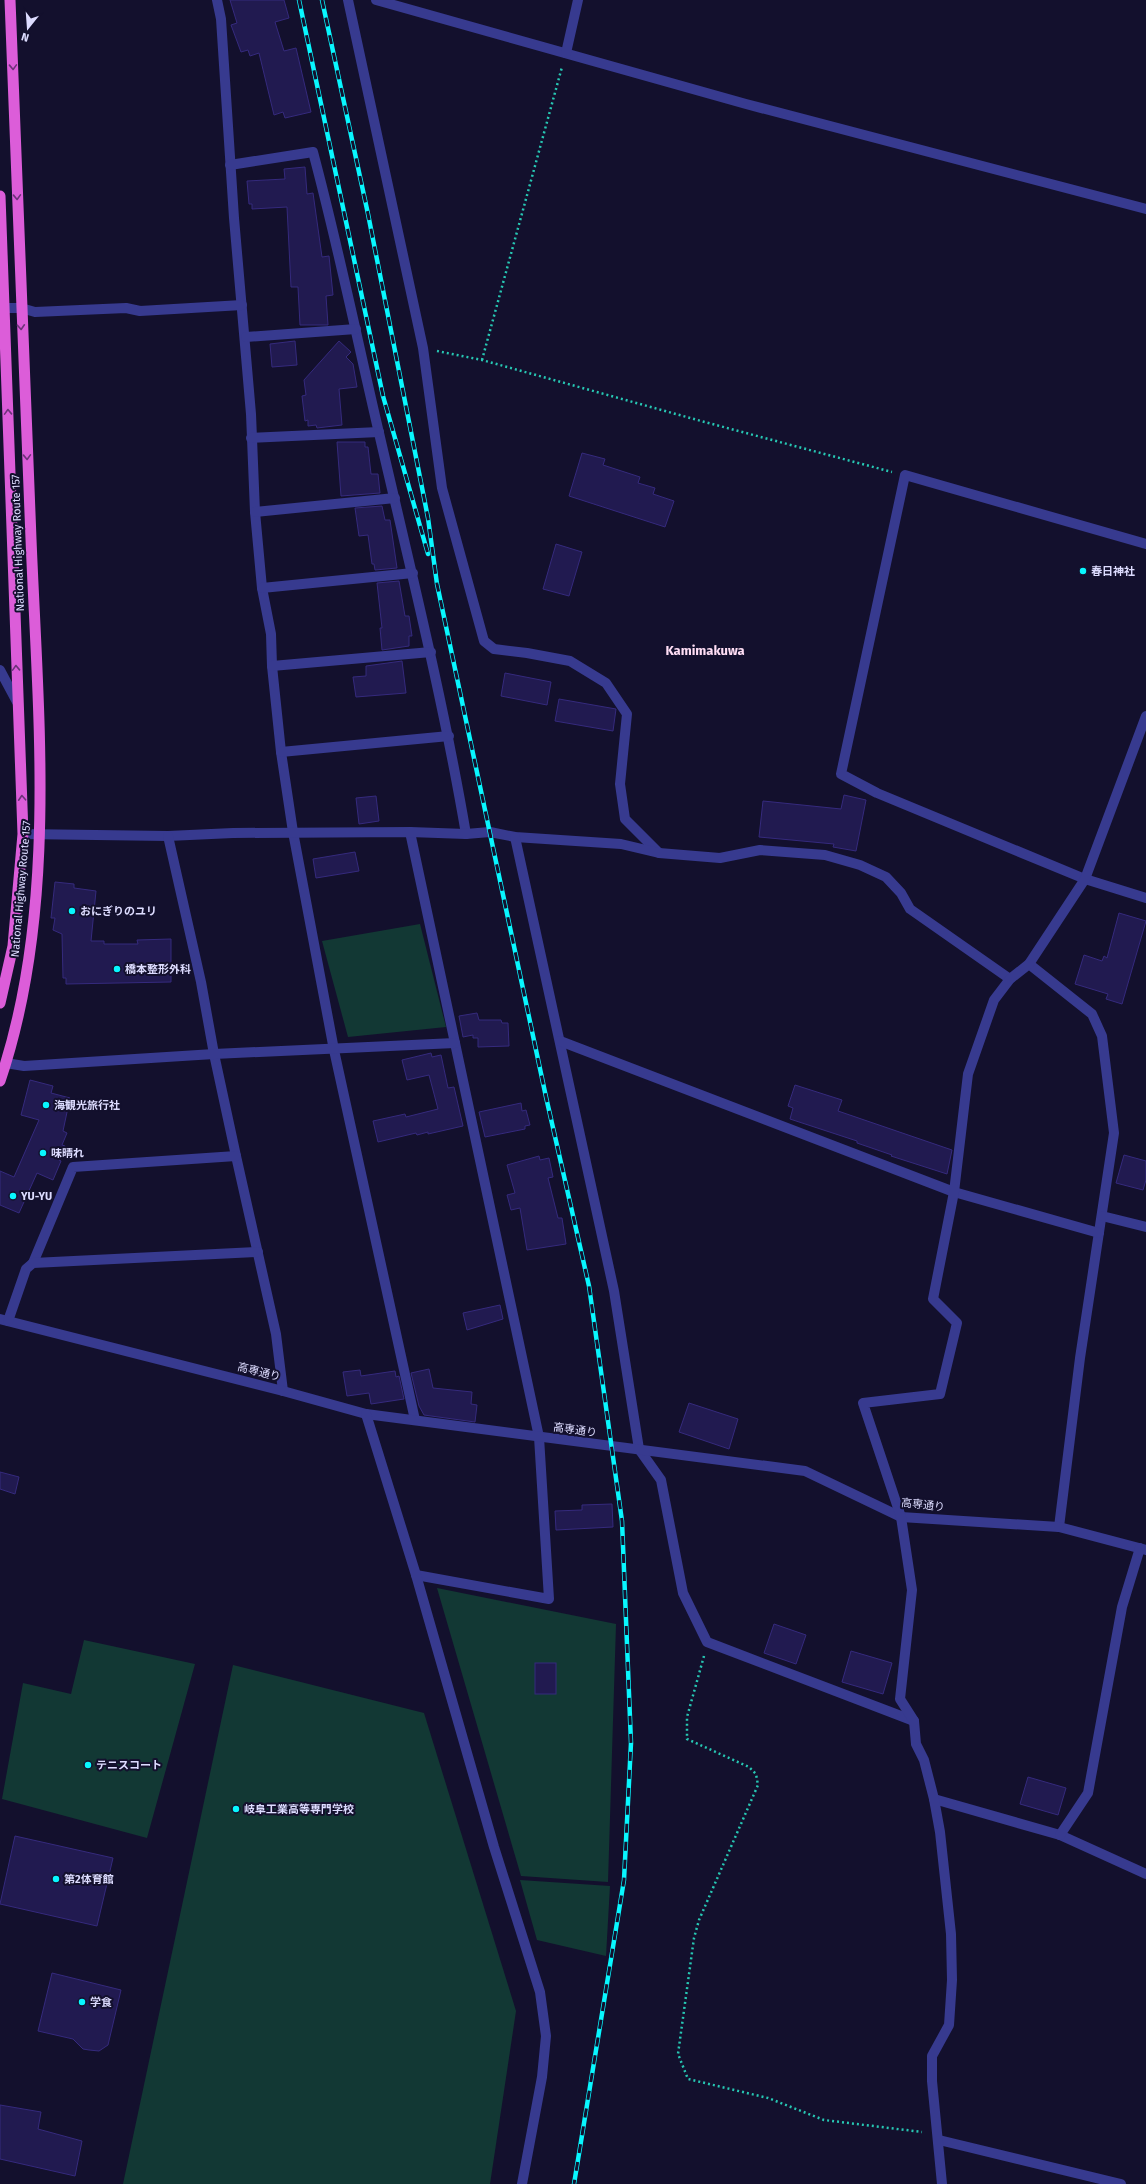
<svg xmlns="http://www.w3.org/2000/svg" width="1146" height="2184" font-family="'Fira Sans','Noto Sans JP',sans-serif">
<rect width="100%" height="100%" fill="#13102d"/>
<g fill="#123834">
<polygon points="420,924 446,1027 348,1037 322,941"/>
<polygon points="437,1588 616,1624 608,1882 521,1876"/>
<polygon points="84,1640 195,1664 147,1838 2,1799 23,1683 71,1694"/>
<polygon points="233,1665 424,1713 516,2011 490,2184 123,2184"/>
<polygon points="520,1880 610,1886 606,1956 537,1940"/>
</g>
<g fill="#211a50" stroke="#352a7d">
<polygon points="230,0 284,0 289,18 275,22 284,51 296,48 311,112 285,118 283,112 274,115 259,53 250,56 248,50 241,52 231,25 237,23"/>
<polygon points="305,167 307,194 313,193 322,257 329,256 333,295 326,296 328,325 300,325 298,287 291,287 287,207 252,209 252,204 249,204 247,181 285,179 284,169"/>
<polygon points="295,341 297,365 272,367 270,344"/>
<polygon points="339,341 351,352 346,357 353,364 357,387 339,389 342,425 317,428 316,425 308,426 308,420 305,421 302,396 306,395 304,380"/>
<polygon points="337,442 365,442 365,447 368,447 371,474 378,474 380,493 341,496"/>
<polygon points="582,453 605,459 603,465 640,477 638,483 655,488 653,494 674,501 665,527 569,496"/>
<polygon points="382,506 385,520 390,520 397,568 375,570 374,564 372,564 368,535 359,536 355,508"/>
<polygon points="556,544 582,552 569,596 543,589"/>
<polygon points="399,581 405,616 409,616 412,636 409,636 409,646 382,650 380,628 382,628 377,583"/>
<polygon points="402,661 406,693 356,697 353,677 366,676 366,666"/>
<polygon points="505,673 551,682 547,705 501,696"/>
<polygon points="559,699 616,709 613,731 555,721"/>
<polygon points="844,795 866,800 856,851 833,847 834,844 759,837 763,801 841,809"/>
<polygon points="376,796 379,821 359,824 356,798"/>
<polygon points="355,852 359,871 316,878 313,859"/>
<polygon points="55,882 74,884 74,888 96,891 91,941 104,941 104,944 138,944 137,940 171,939 171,982 66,984 66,978 63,978 62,934 53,930 55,918 51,918"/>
<polygon points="1119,913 1146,921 1122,1004 1106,999 1108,994 1075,984 1084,955 1102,961 1104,956 1107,958"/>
<polygon points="477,1013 479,1020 501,1020 502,1023 508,1023 509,1046 478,1047 478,1038 473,1038 473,1035 463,1037 459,1016"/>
<polygon points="431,1053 432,1057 441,1055 448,1088 454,1087 463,1126 428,1134 428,1132 417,1135 416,1133 378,1142 373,1121 405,1114 406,1117 438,1109 429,1075 407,1080 402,1060"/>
<polygon points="30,1080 53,1086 51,1093 70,1098 63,1131 67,1133 62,1145 65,1146 59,1160 61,1161 53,1180 37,1173 19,1213 0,1205 0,1171 14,1177 39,1120 21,1115"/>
<polygon points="795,1085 842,1100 838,1111 952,1150 947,1174 891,1156 892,1155 857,1143 857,1141 790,1119 793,1108 788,1106"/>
<polygon points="521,1103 522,1111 526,1110 530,1125 525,1126 525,1129 485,1137 479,1112"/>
<polygon points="1124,1155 1146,1161 1146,1180 1143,1190 1116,1183"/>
<polygon points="539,1156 540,1160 549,1158 553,1177 548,1178 558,1218 562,1218 566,1244 527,1250 520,1208 511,1210 507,1195 515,1193 507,1165"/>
<polygon points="500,1305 503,1319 467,1330 463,1313"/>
<polygon points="429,1369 433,1388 472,1392 471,1404 477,1405 475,1422 424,1415 419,1406 411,1373"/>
<polygon points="360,1370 361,1376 395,1371 396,1377 399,1376 404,1399 371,1404 369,1393 347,1396 343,1372"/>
<polygon points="689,1403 738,1419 729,1449 679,1432"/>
<polygon points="0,1472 19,1477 15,1494 0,1489"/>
<polygon points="612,1504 613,1527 556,1530 555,1511 582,1510 582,1505"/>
<polygon points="774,1624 806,1635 796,1664 764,1653"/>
<polygon points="851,1651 892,1663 883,1694 842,1682"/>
<rect x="535" y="1663" width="21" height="31"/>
<polygon points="1028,1777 1066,1788 1058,1815 1020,1804"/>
<polygon points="15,1836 113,1858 97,1926 0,1904"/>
<polygon points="52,1973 121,1990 108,2045 99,2051 89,2050 83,2049 73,2039 38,2031"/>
<polygon points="0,2105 41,2112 38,2129 82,2141 75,2176 0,2159"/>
</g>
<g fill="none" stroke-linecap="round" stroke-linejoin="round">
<g stroke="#27c7b3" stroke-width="2.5" stroke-dasharray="2 3" stroke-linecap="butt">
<polyline points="437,351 482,360 701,421 892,472"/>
<polyline points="482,360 562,67"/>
<polyline points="704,1656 687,1717 687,1739 749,1767 756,1774 758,1785 699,1920 694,1938 678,2054 688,2079 768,2098 824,2120 922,2132"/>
</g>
<g stroke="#373a8f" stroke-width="10">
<polyline points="217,0 221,19 234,218 251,414 255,512 262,588 271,634 272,666 281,752 293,832 334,1050 415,1420"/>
<polyline points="348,0 423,348 442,488 484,641 494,649 527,653 570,661 606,683 627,714 620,784 625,819 659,853"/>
<polyline points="376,0 746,104 1146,209"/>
<polyline points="566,53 578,0"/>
<path d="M230,165L313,152C338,245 357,339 379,433C410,567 443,699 466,834"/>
<polyline points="0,308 21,308 35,312 126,308 140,311 242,305"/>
<polyline points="246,337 356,329"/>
<polyline points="251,438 379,432"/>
<polyline points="255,512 395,498"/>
<polyline points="1146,544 905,475 841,774 877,793 1085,879 1146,898"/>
<polyline points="262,588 413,573"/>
<polyline points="272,666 431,652"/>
<polyline points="0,670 17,702"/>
<polyline points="281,752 449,736"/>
<polyline points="410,832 539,1437 549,1599 416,1575"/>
<polyline points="23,834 168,836 233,833 410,832 466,834 490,832 515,837 621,844 659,853 720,858 760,850 825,855 860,865 886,877 901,893 910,909 1010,979"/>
<polyline points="168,836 201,982 214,1054 236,1156 276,1334 283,1391"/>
<polyline points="515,837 614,1291 639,1449 661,1480 683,1593 707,1642 914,1721"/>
<polyline points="1029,964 1092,1014 1102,1036 1114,1133 1080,1358 1059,1527"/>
<polyline points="560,1041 954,1192 1099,1233"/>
<polyline points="6,1063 24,1066 214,1054 455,1043"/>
<polyline points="1102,1216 1146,1227"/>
<polyline points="33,1263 73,1167 236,1156"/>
<polyline points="0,1319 283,1391 366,1414 805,1471 901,1517 1059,1527 1146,1550"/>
<polyline points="8,1321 26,1269 33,1263 258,1252"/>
<polyline points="366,1414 416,1575 494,1847 540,1992 546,2036 542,2077 522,2184"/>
<polyline points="934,1799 1060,1835 1146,1874"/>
<polyline points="1060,1835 1088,1793 1122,1607 1140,1548"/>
<polyline points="939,2140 1121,2184"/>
<polyline points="942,2184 932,2081 932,2056 949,2025 952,1980 951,1934 940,1832 934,1799 924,1760 916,1744 914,1721 900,1699 912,1590 901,1517 863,1403 940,1394 957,1323 933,1299 954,1192 968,1074 994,1000 1010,979 1029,964 1085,879 1146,716"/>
</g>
<g stroke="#dc5dd9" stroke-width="11">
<polyline points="0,196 23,834 13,946 0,1003"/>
<path d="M0,1081C58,910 38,716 31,539C23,360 17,180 10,0"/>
</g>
<defs>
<g id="rail">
<polyline points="299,0 383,396 428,554"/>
<polyline points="322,0 368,214 428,518 437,584 546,1097 589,1286 622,1521 631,1743 624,1880 574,2184"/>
</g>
</defs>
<use href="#rail" stroke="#08f7ff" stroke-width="4.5"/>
<use href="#rail" stroke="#13102d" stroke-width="3" stroke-dasharray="9" stroke-linecap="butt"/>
</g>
<defs><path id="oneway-chevron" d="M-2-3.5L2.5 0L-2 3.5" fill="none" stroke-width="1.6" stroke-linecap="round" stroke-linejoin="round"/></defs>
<g stroke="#6d337a">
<use href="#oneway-chevron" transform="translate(13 67) rotate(88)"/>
<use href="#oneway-chevron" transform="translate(17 197) rotate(88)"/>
<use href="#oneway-chevron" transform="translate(21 327) rotate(87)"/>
<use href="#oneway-chevron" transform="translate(8 412) rotate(-92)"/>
<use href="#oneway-chevron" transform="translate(27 457) rotate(88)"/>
<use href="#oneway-chevron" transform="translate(16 668) rotate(-92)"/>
<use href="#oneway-chevron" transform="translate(22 798) rotate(-93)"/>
</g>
<g fill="#08f7ff" stroke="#13102d" stroke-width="1.5">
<circle cx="1083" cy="571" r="4"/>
<circle cx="72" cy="911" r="4"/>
<circle cx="117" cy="969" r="4"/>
<circle cx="46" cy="1105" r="4"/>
<circle cx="43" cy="1153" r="4"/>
<circle cx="13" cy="1196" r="4"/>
<circle cx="88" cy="1765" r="4"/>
<circle cx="236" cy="1809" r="4"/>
<circle cx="56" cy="1879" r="4"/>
<circle cx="82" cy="2002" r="4"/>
</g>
<g text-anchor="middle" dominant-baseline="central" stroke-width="4" stroke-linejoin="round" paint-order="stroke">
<g font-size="11" fill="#dddcff" stroke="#13102d">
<text transform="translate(18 543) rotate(-92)">National Highway Route 157</text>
<text transform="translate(21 889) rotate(-85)">National Highway Route 157</text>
<text transform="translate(259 1372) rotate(14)">高専通り</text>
<text transform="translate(575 1430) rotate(8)">高専通り</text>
<text transform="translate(923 1505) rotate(6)">高専通り</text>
</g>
<g font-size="11" font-weight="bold" fill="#dddcff" stroke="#13102d" text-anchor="start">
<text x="1091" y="571">春日神社</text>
<text x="80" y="911">おにぎりのユリ</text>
<text x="125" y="969">橋本整形外科</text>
<text x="54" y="1105">海観光旅行社</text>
<text x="51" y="1153">味晴れ</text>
<text x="21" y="1196">YU-YU</text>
<text x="96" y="1765">テニスコート</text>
<text x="244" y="1809">岐阜工業高等専門学校</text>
<text x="64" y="1879">第2体育館</text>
<text x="90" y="2002">学食</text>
</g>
<g font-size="13" font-weight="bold" fill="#ffdef5" stroke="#13102d">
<text x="705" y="650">Kamimakuwa</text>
</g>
</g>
<g transform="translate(28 28) rotate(197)" stroke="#13102d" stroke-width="3" paint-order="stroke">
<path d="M0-3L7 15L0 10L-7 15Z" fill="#dddcff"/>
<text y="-6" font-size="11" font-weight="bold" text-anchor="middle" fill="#dddcff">N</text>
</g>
</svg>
